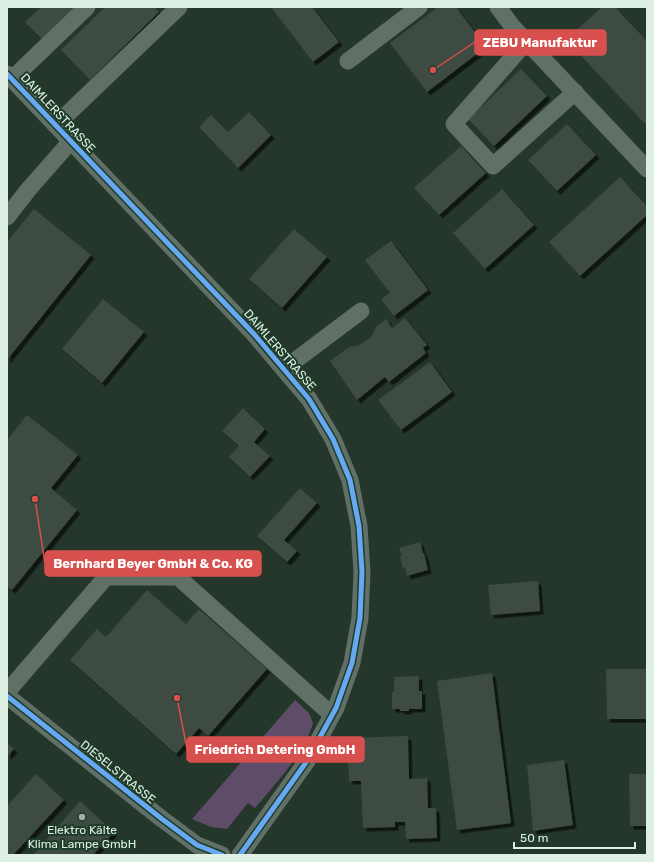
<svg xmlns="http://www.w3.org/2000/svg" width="654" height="862" font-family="Rubik,sans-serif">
<defs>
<filter id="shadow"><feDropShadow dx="3.5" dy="3.5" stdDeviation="0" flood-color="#0009"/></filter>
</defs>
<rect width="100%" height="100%" fill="#25362b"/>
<path fill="#5e4c68" d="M295,700L309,713L313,723C304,754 276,783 255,808L248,803L227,829L211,827L192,819Z"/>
<g fill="#3d4b42" filter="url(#shadow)">
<polygon points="41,7 75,7 42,39 25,22"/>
<polygon points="105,7 154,7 159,12 90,80 61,50"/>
<polygon points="271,7 312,7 339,42 313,62"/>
<polygon points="438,7 456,7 486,47 427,92 390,43"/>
<polygon points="602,7 615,7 647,41 647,126 566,40"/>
<polygon points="521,69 547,96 494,146 468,119"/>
<polygon points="249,112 271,135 238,168 199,127 211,115 228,132"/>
<polygon points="567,124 596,155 557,191 528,160"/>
<polygon points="461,146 486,173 439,215 414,188"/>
<polygon points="620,177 647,206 647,215 580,276 549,242"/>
<polygon points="502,189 534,225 485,269 453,233"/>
<polygon points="34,209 91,255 7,360 7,242"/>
<polygon points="294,229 327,257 282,308 249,279"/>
<polygon points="391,241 428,290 394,316 381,299 390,293 365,260"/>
<polygon points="103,299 144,332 102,383 62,349"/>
<polygon points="405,318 427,345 423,348 426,353 389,382 385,377 357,400 330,361 349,347 360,345 372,336 376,327 386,319 392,328"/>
<polygon points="430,362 452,392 401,430 378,400"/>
<polygon points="243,408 265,429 254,442 270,456 250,477 229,457 239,446 222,431"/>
<polygon points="27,415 78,455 51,488 77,510 12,590 7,586 7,440"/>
<polygon points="300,488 317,503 284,540 297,551 287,562 257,536"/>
<polygon points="420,542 423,553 424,553 428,570 407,576 405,567 403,568 400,557 402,556 399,548"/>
<polygon points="538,581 540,611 491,615 488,585"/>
<polygon points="147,590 186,624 199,609 267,669 208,736 199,728 176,754 70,660 97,629 106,637"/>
<polygon points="606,669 647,669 647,719 607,719"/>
<polygon points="492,673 511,823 457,830 437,681"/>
<polygon points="419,676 419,691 422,691 422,709 409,709 409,711 400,711 400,709 392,709 392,692 394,692 394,677"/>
<polygon points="408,736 409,779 427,778 428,808 436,808 437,838 406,839 405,822 395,822 395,827 363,828 361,781 349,781 347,738"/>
<polygon points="7,743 14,749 7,757"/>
<polygon points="564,760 573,825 533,831 527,765"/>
<polygon points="36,774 64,800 13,855 7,855 7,806"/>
<polygon points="629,774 647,774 647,826 630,826"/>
<polygon points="80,801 114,832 93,855 33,855"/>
</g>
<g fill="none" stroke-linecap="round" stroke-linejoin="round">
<g stroke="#617066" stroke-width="17">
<polyline points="498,7 512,26 647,169"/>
<polyline points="527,41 454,124 493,166 575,92"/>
<polyline points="348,61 419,7"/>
<polyline points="7,74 254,334 309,399 333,439 350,480 359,526 362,572 360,618 352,663 336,708 307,761 240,855"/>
<polyline points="12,79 87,7"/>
<polyline points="56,125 179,7"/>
<polyline points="7,217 28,190 71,141"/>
<polyline points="284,369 361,311"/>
<polyline points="7,692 106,577 178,577 332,715"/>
<polyline points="7,696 162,819 197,845 222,855"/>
</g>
<defs>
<g id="cycleway">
<polyline points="7,74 254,334 309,399 333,439 350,480 359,526 362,572 360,618 352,663 336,708 307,761 240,855"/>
<polyline points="7,696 162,819 197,845 222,855"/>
</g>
</defs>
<use href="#cycleway" stroke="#1f3c2a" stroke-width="8"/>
<use href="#cycleway" stroke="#66a8f1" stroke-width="5"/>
</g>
<circle fill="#9daea3" stroke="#1f3c2a" stroke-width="1.5" cx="82" cy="817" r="4"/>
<g text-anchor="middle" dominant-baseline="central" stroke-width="4" stroke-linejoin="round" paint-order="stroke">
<g font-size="12" fill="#deefe3" stroke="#1f3c2a">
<text transform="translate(58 113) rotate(47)">DAIMLERSTRASSE</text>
<text transform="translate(280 350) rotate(49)">DAIMLERSTRASSE</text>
<text transform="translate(118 772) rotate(39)">DIESELSTRASSE</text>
</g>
<g font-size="12" fill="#deefe3" stroke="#1f3c2a">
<text x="82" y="830">Elektro Kälte<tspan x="82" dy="14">Klima Lampe GmbH</tspan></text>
</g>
</g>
<path fill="none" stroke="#d8504d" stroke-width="1.5" d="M433 70L475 42M35 499L45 564M177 698L187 749"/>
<g fill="#d8504d" stroke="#1f3c2a" stroke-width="1.5">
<circle cx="433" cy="70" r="4"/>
<circle cx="35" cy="499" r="4"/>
<circle cx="177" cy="698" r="4"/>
</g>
<g fill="#d8504d" stroke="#d8504d" stroke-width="1.5">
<rect x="475" y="30" width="131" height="25" rx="4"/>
<rect x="45" y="551" width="216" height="25" rx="4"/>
<rect x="187" y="737" width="177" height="25" rx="4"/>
</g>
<g font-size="13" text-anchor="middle" font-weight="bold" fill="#fff">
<text x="540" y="47">ZEBU Manufaktur</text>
<text x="153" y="568">Bernhard Beyer GmbH &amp; Co. KG</text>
<text x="275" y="754">Friedrich Detering GmbH</text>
</g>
<rect width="654" height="862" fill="none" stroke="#deefe3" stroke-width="16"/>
<path d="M514 842v6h121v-6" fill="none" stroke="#deefe3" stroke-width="2"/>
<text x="520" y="842" font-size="12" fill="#deefe3" stroke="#1f3c2a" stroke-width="3" paint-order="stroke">50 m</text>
</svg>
